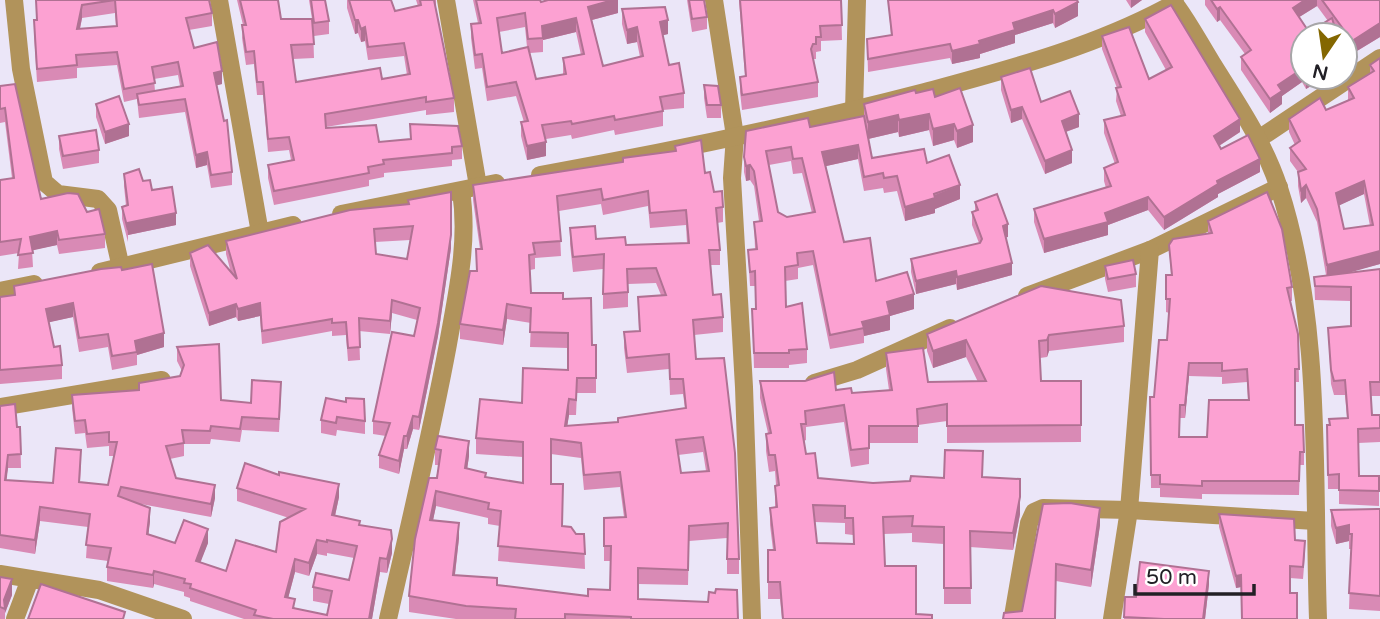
<svg xmlns="http://www.w3.org/2000/svg" width="1380" height="619" font-family="'Varela Round',sans-serif">
<rect width="100%" height="100%" fill="#ebe6f8"/>
<g fill="none" stroke-linecap="round" stroke-linejoin="round">
<g stroke="#b1935b" stroke-width="18">
<polyline points="14,0 21,69 44,182 58,194 98,199 108,210 121,268"/>
<polyline points="219,0 260,233"/>
<polyline points="714,0 735,136 732,178 744,387 752,619"/>
<polyline points="854,111 857,0"/>
<polyline points="1260,138 1380,58"/>
<polyline points="1027,296 1150,250 1279,187"/>
<polyline points="814,383 857,370 950,328"/>
<polyline points="0,407 162,380"/>
<polyline points="0,574 99,590 183,619"/>
<polyline points="1013,616 1029,523 1034,512 1043,508 1129,510 1315,521"/>
<polyline points="15,619 30,579"/>
<polyline points="1112,619 1129,510 1150,250"/>
</g>
<g stroke="#b1935b" stroke-width="18">
<polyline points="446,0 478,186"/>
<path d="M1172,0C1187,19 1199,42 1212,63C1237,103 1264,142 1279,188C1323,322 1313,479 1318,619"/>
<path d="M540,175C669,152 798,125 925,92C1010,69 1098,46 1175,3"/>
<polyline points="341,214 496,183"/>
<polyline points="100,272 293,225"/>
<polyline points="0,291 34,284"/>
<path d="M388,619C409,527 431,436 448,344C457,293 469,242 461,191"/>
</g>
</g>
<g fill="#d98ab5" fill-rule="evenodd">
<path d="M36,0H209L212,13V26L189,30L194,48L222,84L217,85L232,172V185L211,188L207,165L196,168L185,112L139,118L137,99L124,102L117,65L77,68V78L37,82L34,33V20H36ZM115,13L116,26L80,29L82,18ZM178,75L180,86L155,91L154,79Z"/>
<polygon points="237,0 278,0 281,19 312,19 309,0 325,0 329,21 329,34 314,36 313,28 314,58 293,59 296,82 382,79 407,75 404,56 368,60 365,41 361,42 358,33 355,34 347,8 347,0 391,0 395,11 418,6 416,0 436,0 436,8 454,98 454,112 426,115 426,110 326,127 326,128 379,142 410,139 410,124 462,146 462,159 452,160 452,166 384,173 384,177 369,180 369,186 274,205 268,178 268,165 291,160 289,150 268,152 263,95 257,95 254,64 246,65 242,38 243,25"/>
<path d="M473,0H540L541,2L618,0V13L592,20L603,66L640,57L637,42L627,44L622,24V9L668,34L663,35L669,65L684,93V108L663,110V126L615,135L614,130L572,139L571,135L546,139V156L527,160L521,136V122H524L516,96L487,101L482,68L475,69L471,38V24L478,23ZM525,27L527,47L502,53L499,32ZM576,32L581,55L563,58V75L536,79L530,53L543,52V40Z"/>
<polygon points="687,0 704,0 707,17 707,29 692,32"/>
<polygon points="739,0 841,0 842,40 821,41 821,51 816,52 816,59 813,59 818,82 818,97 742,110 740,92 740,77 745,76"/>
<polygon points="888,0 1077,0 1078,16 1055,28 1053,23 1015,35 1015,43 980,54 980,58 952,64 950,58 868,72 867,39 891,35"/>
<polygon points="1126,0 1142,0 1131,8"/>
<path d="M1205,0H1380V37L1352,54L1345,44V35H1338L1336,32L1303,35V77H1326L1306,89L1302,82L1282,96V104L1270,113L1241,70V57L1245,54L1220,20L1217,22L1205,5ZM1317,6L1328,21L1309,32L1299,17Z"/>
<polygon points="1145,19 1240,132 1219,146 1221,149 1260,172 1218,194 1218,197 1164,230 1148,210 1108,225 1108,235 1044,253 1034,222 1034,209 1106,188 1104,181 1104,168 1115,164 1104,133 1104,120 1121,116 1116,101 1117,88 1102,49 1102,36 1149,79 1166,70 1145,32"/>
<path d="M1380,58V264L1349,272L1380,323V396H1371L1372,415H1380V442L1358,443L1359,476H1379V506L1339,504V489H1328L1327,425H1329L1347,418L1345,395H1334L1331,384L1328,328L1351,326V301L1315,300L1314,277L1326,275L1317,222L1306,198L1301,203L1298,186V172L1290,161V148L1295,145L1289,132V119L1326,110L1348,100V87L1370,73V65ZM1364,194L1370,226L1344,229L1339,205Z"/>
<polygon points="1001,77 1079,127 1066,132 1072,163 1045,174 1022,119 1011,123 1001,90"/>
<polygon points="704,85 721,105 721,118 707,118 704,98"/>
<polygon points="0,86 41,199 87,212 105,234 105,248 59,254 57,245 32,250 33,267 18,269 19,253 0,256 0,180 12,178 5,122 0,123"/>
<path d="M916,93L935,97L973,142L957,148L954,140L933,146L929,130L899,137L898,132L868,139L872,158L927,163L960,199L935,209V213L905,221L897,191L884,193L883,188L864,191L858,159L826,166L844,242L876,281L914,309L890,316V330L864,336V343L830,349L813,265L798,268V279L785,281L786,307L807,349V363L789,365V368H754L752,309H756L755,286H750L748,250L755,249L754,222L759,221L754,186L750,180L746,181L744,172V157L864,117V104ZM791,161L793,174L802,173L812,213L787,217L778,212L769,165Z"/>
<polygon points="96,104 129,136 105,144 96,117"/>
<polygon points="59,136 99,150 99,163 63,169 59,149"/>
<path d="M675,146L705,173L714,192L723,207V222L717,223L720,250V265H711L713,295L723,317V332L694,335L696,359L739,559V574H727V538L689,541L688,585L638,584V599L738,619H456L409,612V596L439,465H435V449L469,456L467,469L486,477L523,483V457L476,454V438L522,403L568,370V348L530,347L531,323L507,319L503,345L460,339V324L476,271V249H480L473,200V185L623,162L675,151ZM601,204L603,215L648,206L650,228L686,225L687,243L626,245L596,239L570,228V244L573,272L603,269V309L628,307V284L656,283L661,295L638,297L639,331L624,332V348L627,373L669,369L670,395L683,394L685,408L618,422L567,426L569,415H576L577,393H596V345H592L563,299L531,293L530,270L535,269V258L561,256L559,211ZM703,452L706,471L681,473L678,455ZM551,454L581,458L584,490L620,487L624,517L604,518V561H611L610,590L588,596L497,585L455,575L459,538L433,520L436,506L488,518V524L500,526L498,561L585,569L584,534H576L562,526L551,484Z"/>
<polygon points="124,174 143,181 152,190 176,225 128,235 128,242 122,219 122,207 126,206 124,186"/>
<polygon points="975,202 1008,237 1006,237 1012,275 957,290 956,284 916,294 911,272 911,259 979,243 972,225 972,212 975,211"/>
<path d="M408,204L451,248L438,336L419,430L413,429L407,449H404L399,474L379,468V455L386,436L373,434V421L414,336L417,320L392,313L390,334L359,331L360,360L348,361L346,335L332,336V331L262,344L260,316L238,321L236,317L209,326L190,266V253L231,273L226,254V241ZM410,240L407,259L376,254L375,242Z"/>
<path d="M1208,221L1292,287V301H1290L1298,334L1299,382H1295V425L1304,452V465H1300L1299,495L1202,494V499L1160,497V488H1151L1150,397H1154L1167,340L1169,313L1166,312V275H1171L1169,245L1208,233ZM1189,376L1222,377V384L1247,382L1248,400L1207,437H1180V418H1185Z"/>
<polygon points="1105,266 1136,274 1136,287 1108,292 1105,279"/>
<polygon points="122,270 164,347 137,355 137,365 112,370 108,347 79,352 73,317 49,322 54,347 62,365 62,379 0,384 0,297 14,295 14,286"/>
<path d="M1124,326V342L1049,351L1047,357L1040,358L1041,381H1081V442L947,443V421L918,425V443H869V464L851,467L844,422L806,427V440L804,441L806,454L818,478L873,483L910,481L944,478L982,477L1020,514L1013,550L970,547L971,604H944V544L912,542V533L884,534L885,566L916,614L932,619H782L780,599H768V550H773L770,525V508L775,507V486L776,485L775,471L769,472L766,451V434L768,433L760,398V381L836,390L852,393L889,390L886,369V353L928,382H978L966,357L933,368L927,351V334ZM815,522L845,523V534L853,535V544L817,543Z"/>
<path d="M177,347L221,400L251,403L281,395L279,432L242,430L240,442L211,439L210,444H184V456L170,459L176,478L215,498L211,517L141,504L150,521L148,535L175,543H208L200,562L226,571L276,552L289,518L237,501V488L339,497L335,516L360,525L392,553L387,573L380,572L372,619H244L190,601V598L184,596V592L154,584L153,588L107,581V567L108,561L86,558L88,527L40,521L35,554L0,548V406L17,427H20L21,468H8L6,480L53,483L81,464L80,482L108,485L114,456H109V446L87,448L85,433L75,434L72,408V395L139,390L180,376L182,371L177,361ZM327,553L354,558L349,580L313,587V601L329,604L327,615L295,608L288,598L295,572L309,576L317,554L327,556Z"/>
<polygon points="346,402 365,421 365,434 337,430 336,436 321,433 321,420"/>
<polygon points="1043,504 1100,525 1091,587 1056,581 1055,619 1003,619 1022,611"/>
<polygon points="1380,509 1380,611 1349,609 1351,549 1349,549 1349,541 1336,544 1331,526 1331,510"/>
<polygon points="1219,514 1295,540 1305,554 1303,579 1290,578 1290,593 1241,587 1236,588 1219,527"/>
<polygon points="0,577 12,595 5,613 5,619 0,619"/>
<polygon points="1209,584 1205,619 1124,619 1125,597 1136,597"/>
</g>
<g fill="#b07193">
<polygon points="613,0 618,0 618,13 588,21 588,7"/>
<polygon points="1131,0 1142,0 1131,8"/>
<polygon points="1305,0 1317,0 1317,6 1293,21 1293,8"/>
<polygon points="1078,2 1078,16 1055,28 1055,14"/>
<polygon points="82,5 82,18 77,42 77,29"/>
<polygon points="1220,7 1220,20 1217,22 1217,9"/>
<polygon points="1053,10 1053,23 1015,35 1015,43 980,54 980,58 952,64 952,51 979,41 1013,23"/>
<polygon points="576,18 576,32 543,40 542,26"/>
<polygon points="355,20 358,20 358,33 355,34"/>
<polygon points="668,20 668,34 660,36 660,22"/>
<polygon points="1380,23 1380,37 1352,54 1352,41"/>
<polygon points="365,27 365,41 361,42 361,29"/>
<polygon points="637,27 637,42 627,44 627,30"/>
<polygon points="1302,69 1302,82 1282,96 1282,104 1270,113 1270,99 1278,85"/>
<polygon points="222,71 222,84 214,86 214,73"/>
<polygon points="1306,77 1326,77 1306,89"/>
<polygon points="1022,107 1022,119 1011,123 1011,110"/>
<polygon points="929,114 929,130 899,137 899,120"/>
<polygon points="1079,114 1079,127 1062,133 1062,121"/>
<polygon points="898,115 898,132 868,139 868,122"/>
<polygon points="1240,119 1240,132 1214,149 1214,136"/>
<polygon points="129,124 129,136 105,144 105,132"/>
<polygon points="954,124 954,140 933,146 933,129"/>
<polygon points="973,125 973,142 957,148 957,131"/>
<polygon points="546,142 546,156 527,160 527,146"/>
<polygon points="858,145 858,159 822,167 822,152"/>
<polygon points="1072,150 1072,163 1045,174 1045,161"/>
<polygon points="207,152 207,165 196,168 196,155"/>
<polygon points="1260,159 1260,172 1218,194 1218,197 1164,230 1164,217 1217,181"/>
<polygon points="750,165 750,180 746,181 746,166"/>
<polygon points="1364,181 1364,194 1336,207 1336,193"/>
<polygon points="960,185 960,199 935,209 935,213 905,221 905,207"/>
<polygon points="1306,185 1306,198 1301,203 1301,190"/>
<polygon points="1148,197 1148,210 1108,225 1108,235 1044,253 1044,239 1105,213"/>
<polygon points="176,213 176,225 128,235 127,223"/>
<polygon points="1008,224 1008,237 1003,238 1003,226"/>
<polygon points="57,231 57,245 30,251 30,237"/>
<polygon points="451,235 451,248 438,336 419,430 419,417"/>
<polygon points="1380,251 1380,264 1327,279 1327,265"/>
<polygon points="1012,263 1012,275 957,290 957,277"/>
<polygon points="956,271 956,284 916,294 916,281"/>
<polygon points="914,294 914,309 890,316 890,330 864,336 862,322 887,302"/>
<polygon points="392,300 392,313 390,334 390,321"/>
<polygon points="73,303 73,317 46,323 46,309"/>
<polygon points="260,303 260,316 238,321 238,309"/>
<polygon points="236,304 236,317 209,326 209,313"/>
<polygon points="507,304 507,319 503,345 503,330"/>
<polygon points="164,333 164,347 137,355 135,341"/>
<polygon points="1049,335 1049,351 1047,357 1047,340"/>
<polygon points="966,340 966,357 933,368 933,351"/>
<polygon points="1189,363 1189,376 1185,418 1185,405"/>
<polygon points="569,399 569,415 565,441 565,426"/>
<polygon points="413,416 413,429 407,449 407,436"/>
<polygon points="404,436 404,449 399,474 399,461"/>
<polygon points="469,441 469,456 465,484 465,468"/>
<polygon points="8,455 8,468 5,493 5,480"/>
<polygon points="339,484 339,497 332,529 332,515"/>
<polygon points="215,485 215,498 211,517 211,504"/>
<polygon points="436,491 436,506 430,535 430,520"/>
<polygon points="1020,497 1020,514 1013,550 1013,533"/>
<polygon points="40,507 40,521 35,554 35,540"/>
<polygon points="150,508 150,521 147,547 147,534"/>
<polygon points="1100,508 1100,525 1091,587 1091,570"/>
<polygon points="459,523 459,538 453,590 453,575"/>
<polygon points="1349,525 1349,541 1336,544 1336,528"/>
<polygon points="208,529 208,543 196,574 196,561"/>
<polygon points="392,539 392,553 387,573 387,559"/>
<polygon points="317,540 317,554 309,576 309,563"/>
<polygon points="380,558 380,572 372,619 369,619"/>
<polygon points="295,559 295,572 285,610 285,597"/>
<polygon points="154,571 154,584 153,588 153,575"/>
<polygon points="1209,571 1209,584 1205,619 1203,619"/>
<polygon points="1241,575 1241,587 1236,588 1236,576"/>
<polygon points="12,579 12,595 5,613 4,600"/>
</g>
<g fill="#fca1d2" stroke="#b07193" stroke-width="2" fill-rule="evenodd">
<path d="M36,0H209L212,13L186,18L194,48L217,42L222,71L214,73L224,121L227,120L232,172L211,175L207,152L196,155L185,99L139,105L137,94L183,86L178,62L152,67L155,83L124,89L117,52L76,55L77,65L37,69L34,20H37ZM115,0L117,26L77,29L82,5Z"/>
<polygon points="240,0 278,0 281,19 312,19 314,44 291,45 296,82 380,68 382,79 410,74 404,43 368,47 365,27 361,29 358,20 355,20 349,0 391,0 395,11 421,5 420,0 434,0 454,98 426,102 426,97 325,114 326,128 376,125 379,142 411,139 410,124 458,126 462,146 452,147 452,153 383,160 384,164 368,167 369,173 274,191 268,165 294,160 289,137 268,139 263,82 257,82 254,51 246,52 242,25 246,25"/>
<polygon points="311,0 325,0 329,21 314,23"/>
<path d="M476,0H540L541,2L548,0H613L588,7L603,66L643,56L637,27L627,30L622,9L665,7L668,20L660,22L669,65L679,63L684,93L660,97L663,111L615,120L614,116L572,124L571,121L542,125L546,142L527,146L521,122L528,121L516,82L487,87L482,54L475,55L471,24L481,23ZM525,13L528,39L543,38L542,26L576,18L584,54L563,58L566,74L536,79L528,47L502,53L497,18Z"/>
<polygon points="689,0 704,0 707,17 692,19"/>
<polygon points="740,0 841,0 842,25 820,26 821,37 816,37 816,44 813,44 811,49 818,82 742,95 740,77 746,76"/>
<polygon points="888,0 1077,0 1078,2 1055,14 1053,10 1013,23 1015,30 979,41 980,44 952,51 950,44 868,59 867,39 892,35"/>
<polygon points="1211,0 1305,0 1293,8 1309,32 1332,18 1337,35 1303,35 1303,70 1302,69 1278,85 1282,91 1270,99 1241,57 1251,50 1220,7 1217,9"/>
<polygon points="1322,0 1380,0 1380,23 1352,41"/>
<polygon points="1171,5 1240,119 1214,136 1221,149 1248,135 1260,159 1217,181 1218,184 1164,217 1148,197 1105,213 1108,222 1044,239 1034,209 1111,186 1104,168 1118,162 1104,120 1125,115 1116,88 1121,87 1102,36 1129,27 1149,79 1172,67 1145,19"/>
<path d="M1380,58V251L1327,265L1317,209L1306,185L1301,190L1298,172L1306,169L1290,148L1300,141L1289,119L1320,98L1326,110L1354,98L1348,87L1374,71L1370,65ZM1364,181L1373,225L1344,229L1336,193Z"/>
<polygon points="1030,68 1041,102 1070,91 1079,114 1062,121 1072,150 1045,161 1022,107 1011,110 1001,77"/>
<polygon points="15,84 41,199 68,193 78,194 87,212 99,209 105,234 59,240 57,231 30,237 33,253 18,255 21,239 0,242 0,180 14,178 5,108 0,109 0,86"/>
<polygon points="704,85 718,86 721,105 707,105"/>
<polygon points="960,88 973,125 957,131 954,124 933,129 929,114 899,120 898,115 868,122 864,104 915,90 916,93 933,89 935,97"/>
<polygon points="119,96 129,124 105,132 96,104"/>
<path d="M864,116L872,158L924,149L927,163L949,155L960,185L934,194L935,198L905,207L897,176L884,178L883,173L864,177L858,145L822,152L844,242L870,238L876,281L907,272L914,294L887,302L890,315L862,322L864,328L830,335L813,251L797,253L798,265L785,267L786,307L802,303L807,349L789,350V353H754L752,309H756L755,271L750,272L748,250L757,249L754,222L762,221L754,171L750,165L746,166L744,157L746,131L808,118L810,127ZM791,147L793,159L802,158L815,212L787,217L778,212L766,151Z"/>
<polygon points="96,130 99,150 63,156 59,136"/>
<path d="M701,140L705,173L710,172L714,192L722,191L723,207L716,208L720,250H709L713,295L721,294L723,317L693,320L696,359L724,358L735,453L739,559H727L728,523L689,526L688,570L638,568V599L708,602L709,592L715,593L716,589L737,590L738,619H631V617L565,614V619H515L516,609L466,606L409,596L415,539L429,478H437L441,450L435,449L438,436L469,441L465,468L486,473L485,477L523,483V442L476,438L480,399L522,403L523,368L568,370V333L530,332L531,308L507,304L503,330L460,324L470,271H477L476,249H482L473,185L623,162V158L676,151L675,146ZM601,189L603,200L648,191L650,213L686,210L689,243L626,245L625,237L596,239L595,226L570,228L573,257L604,254L603,294L628,292L627,269L656,268L666,295L638,297L640,331L624,332L627,358L669,354L670,379H683L686,408L618,418V422L565,426L569,399L576,400L577,378H596V345H592L591,298L563,299V293H531L529,255L535,254L533,243L561,241L557,196ZM703,437L709,471L681,473L676,440ZM551,439L581,443L584,475L620,472L626,517L604,518V546H611L610,590L588,589V596L497,585V578L453,575L459,523L430,520L436,491L489,503L488,509L501,511L498,546L585,554L584,534H576L571,527L562,526L563,484H551Z"/>
<polygon points="139,169 143,181 150,180 152,190 172,187 176,213 127,223 128,230 122,207 128,205 124,174"/>
<path d="M451,192V235L438,323L419,417L413,416L407,436H404L399,461L379,455L390,423L373,421L392,332L414,336L420,308L392,300L390,321L359,318L360,347L348,348L346,322L332,323V319L262,331L260,303L238,309L236,304L209,313L190,253L208,245L237,279L226,241L350,210L409,204L408,200ZM413,226L407,259L376,254L374,229Z"/>
<path d="M1267,192L1282,229L1292,287L1287,288L1298,334L1299,369H1295V425H1303L1304,452H1300L1299,481H1202V486L1160,484V475H1151L1150,397H1154L1159,340H1167L1170,299H1166V275H1172L1169,245L1173,239L1212,233L1208,221ZM1189,363H1222V371L1247,369L1249,400H1209L1207,437H1179L1180,405H1185Z"/>
<polygon points="997,194 1008,224 1003,226 1012,263 957,277 956,271 916,281 911,259 980,243 982,239 972,212 978,210 975,202"/>
<polygon points="1133,260 1136,274 1108,279 1105,266"/>
<polygon points="152,264 164,333 135,341 137,352 112,356 108,334 79,338 73,303 46,309 54,347 60,346 62,365 0,370 0,297 15,295 14,286 101,269 121,267 122,270"/>
<polygon points="1380,269 1380,382 1370,382 1372,415 1380,415 1380,428 1358,429 1359,476 1379,476 1379,491 1339,490 1339,474 1328,475 1327,425 1330,425 1329,419 1348,418 1345,380 1334,381 1331,370 1328,328 1351,326 1351,287 1315,286 1314,277"/>
<path d="M1041,286L1121,300L1124,326L1049,335L1047,340L1039,341L1041,381H1081V425L947,426V404L917,409L918,426H869V448L851,450L844,405L805,411L806,424H801L806,454L815,453L818,478L873,483L910,481L911,476L944,478L945,450L983,451L982,477L1020,479V497L1013,533L970,531L971,588H944V527L912,526L913,516L883,517L885,566H916V614L932,615V619H783L780,582H768V550H775L770,508L777,507L775,486L779,485L775,455H769L766,434L771,433L760,381H805L834,372L836,390L851,388L852,393L892,390L886,353L923,348L928,382L986,381L966,340L933,351L927,334ZM813,505L845,506V518H853L854,544L817,543Z"/>
<path d="M219,344L221,400L251,403L252,380L281,382L279,419L242,417L240,429L211,426L210,431L182,430L184,443L166,446L176,478L215,485L211,504L121,487L118,496L150,508L147,534L175,543L184,520L208,529L196,561L226,571L236,540L276,552L280,522L305,509L237,488L245,463L279,475V472L339,484L332,515L360,521L359,525L391,530L392,539L387,559L380,558L369,619H273L254,615L256,610L190,588L191,584L184,583L185,579L154,571L153,575L107,567L111,548L86,545L90,514L40,507L35,540L0,535V406L15,404L17,427H20L21,454L8,455L5,480L53,483L56,448L81,450L79,482L108,485L117,442H109V432L87,434L85,420L75,421L72,395L139,390V383L180,376L184,365L177,347ZM317,540L327,542V540L357,546L349,580L316,573L313,587L332,591L327,615L293,608L295,599L285,597L295,559L309,563Z"/>
<polygon points="326,398 346,402 346,398 364,399 365,421 337,417 336,423 321,420"/>
<polygon points="1070,503 1100,508 1091,570 1056,564 1055,619 1003,619 1004,613 1022,611 1043,504"/>
<polygon points="1377,509 1380,509 1380,596 1349,593 1352,534 1349,534 1349,525 1336,528 1331,510"/>
<polygon points="1219,514 1294,519 1295,540 1305,541 1303,567 1290,566 1290,593 1297,593 1297,619 1242,619 1241,575 1236,576"/>
<polygon points="1140,562 1209,571 1203,619 1164,619 1124,617 1125,597 1136,597"/>
<polygon points="0,577 12,579 4,600 5,609 0,607"/>
<polygon points="41,584 125,612 123,619 28,619"/>
</g>
<g transform="translate(1324 56) rotate(193)"><circle r="33" fill="#ffffff" stroke="#a7a6a8" stroke-width="2"/>
<path d="M0-5L12 26L0 18L-12 26Z" fill="#846700"/>
<text y="-10" font-size="19" font-weight="bold" text-anchor="middle" fill="#222026">N</text>
</g>
<path d="M1135 584v10h119v-10" fill="none" stroke="#222026" stroke-width="3.5"/>
<text x="1146" y="584" font-size="21" fill="#222026" stroke="#ffffff" stroke-width="5" paint-order="stroke">50 m</text>
</svg>
